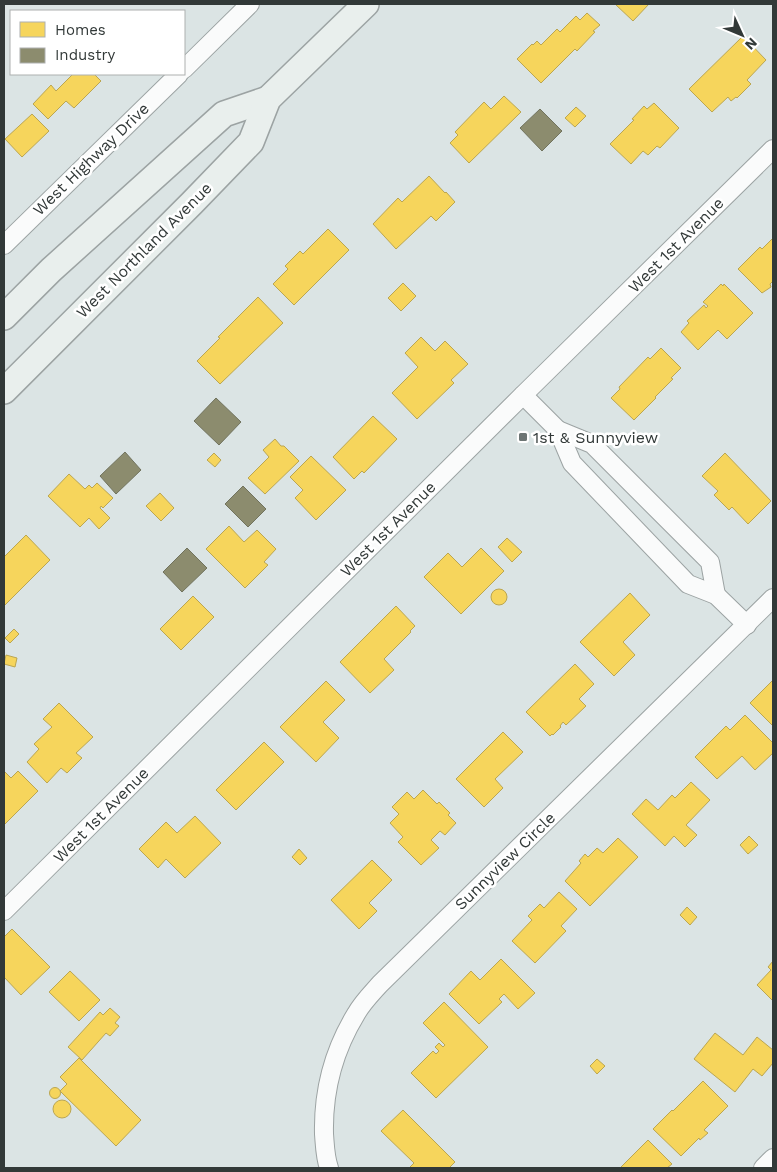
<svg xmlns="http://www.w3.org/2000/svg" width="777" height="1172" font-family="'Work Sans',sans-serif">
<rect width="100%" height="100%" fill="#dbe4e4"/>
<g fill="#f6d55c" stroke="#bba651">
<polygon points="615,4 649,4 633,21"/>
<polygon points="587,13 600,25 593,31 595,32 577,51 575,49 541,83 517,59 532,44 533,45 537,41 541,45 557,29 560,32 576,16 580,20"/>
<polygon points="743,36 766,60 747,80 751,84 737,98 736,97 731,101 728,97 712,112 689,89"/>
<polygon points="73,74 94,74 101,81 74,108 66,101 48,119 33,104 51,85 56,91"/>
<polygon points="504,96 521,112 469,163 450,143 458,135 455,132 484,102 491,109"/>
<polygon points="654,103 679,128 660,148 657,146 648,155 643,151 631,164 610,144 634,120 632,119 644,106 647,109"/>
<polygon points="576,107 586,116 575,127 565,118"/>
<polygon points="32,114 49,131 22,157 5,139"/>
<polygon points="429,176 445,193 446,192 455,202 436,221 431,216 396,249 373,224 398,198 402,202"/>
<polygon points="328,229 349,250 294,305 273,284 288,269 285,266 300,251 303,254"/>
<polygon points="772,239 773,241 773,281 770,284 771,287 762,293 738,269 760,247 762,249"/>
<polygon points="403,283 416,296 401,311 388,298"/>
<polygon points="721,284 723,286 724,284 753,313 727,339 718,330 698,350 681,332 689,323 687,321 704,305 706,308 708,306 703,302"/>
<polygon points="258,297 283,323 220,384 197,361 220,338 218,337"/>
<polygon points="421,337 435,351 445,341 468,364 451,380 454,383 417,419 392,393 418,367 405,353"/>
<polygon points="661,348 681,368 671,378 673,379 655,397 656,398 634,420 611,398 620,389 619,387 648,357 650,359"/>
<polygon points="373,416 397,439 364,473 362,471 354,479 333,457"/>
<polygon points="275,439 281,446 284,446 299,461 265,494 248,478 269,457 263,450"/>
<polygon points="214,453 221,460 215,467 207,460"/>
<polygon points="725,453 771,501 748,524 732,507 729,510 714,495 718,491 702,476"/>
<polygon points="311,456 346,490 316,520 295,498 303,490 290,477"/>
<polygon points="69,474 85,489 89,485 92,488 97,483 113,498 103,508 101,506 100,508 110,518 99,529 89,518 80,527 48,496"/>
<polygon points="160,493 174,508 161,521 146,506"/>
<polygon points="229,526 244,542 257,530 276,549 264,562 268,565 245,588 206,549"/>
<polygon points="26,535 50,560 4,606 4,557"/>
<polygon points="507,538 522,552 512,562 498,547"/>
<polygon points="481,548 504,571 461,614 424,577 448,553 462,567"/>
<circle cx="499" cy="597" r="8"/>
<polygon points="630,593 650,615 623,642 635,655 614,676 580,642"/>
<polygon points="193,596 214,617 181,650 160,629"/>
<polygon points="396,606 415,626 410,631 411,632 384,659 394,670 370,693 340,662"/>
<polygon points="14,629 19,634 10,643 5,638"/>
<polygon points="6,655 17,658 15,667 4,664"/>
<polygon points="575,664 594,684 579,699 586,706 566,725 563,722 560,726 561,727 553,735 552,734 550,736 526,712"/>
<polygon points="773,680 773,726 750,703"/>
<polygon points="326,681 345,700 323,722 339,738 316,762 280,727"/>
<polygon points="59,703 93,737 76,753 82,758 67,773 61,768 47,783 27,762 39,749 34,744 52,727 43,719"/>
<polygon points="745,715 773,743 773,753 755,770 742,756 717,779 695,757 726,726 730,730"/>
<polygon points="503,732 523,752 495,779 503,788 484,807 456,779"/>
<polygon points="264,742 284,762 236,810 216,790"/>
<polygon points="4,771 11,778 18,771 38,791 4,825"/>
<polygon points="691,782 710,800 686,825 697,835 685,847 674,836 665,846 632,814 646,799 658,810 672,795 675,798"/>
<polygon points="423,790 437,804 439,802 450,813 448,815 456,823 445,835 440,831 431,840 439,848 421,865 398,842 403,837 390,823 399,814 392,807 407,792 414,799"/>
<polygon points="195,816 221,843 185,878 166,859 158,868 139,849 166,822 177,833"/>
<polygon points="749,836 758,845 748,854 740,845"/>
<polygon points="618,838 638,857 590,906 565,881 581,863 579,861 585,854 588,857 597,848 603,853"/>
<polygon points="299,849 307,858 300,865 292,857"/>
<polygon points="372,860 392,880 369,903 377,911 359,929 331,900"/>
<polygon points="559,892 577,909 561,926 566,931 535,963 512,941 532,920 528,916 540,904 544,908"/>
<polygon points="687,907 697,917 690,925 680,915"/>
<polygon points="12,929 50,967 21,995 4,977 4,937"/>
<polygon points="501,959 535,993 518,1009 504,994 499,999 502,1002 479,1024 449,994 471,971 480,980"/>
<polygon points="773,961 773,1001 757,985 771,970 768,967"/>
<polygon points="70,971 100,1000 79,1021 49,992"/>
<polygon points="444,1002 488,1047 436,1098 411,1073 433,1051 436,1054 439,1051 435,1047 439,1043 443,1047 445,1045 423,1023"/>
<polygon points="110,1008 120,1017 115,1023 119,1026 110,1036 106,1033 82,1060 68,1047 100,1012 103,1015"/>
<polygon points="715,1033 743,1055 757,1037 773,1050 773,1063 762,1076 753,1069 735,1092 694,1059"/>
<polygon points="79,1058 141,1120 116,1146 60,1091 67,1084 60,1077"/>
<polygon points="597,1059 605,1066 597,1074 590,1066"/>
<polygon points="703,1081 728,1106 704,1130 708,1133 700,1140 699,1138 681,1156 653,1129 672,1110 673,1111"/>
<circle cx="55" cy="1093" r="5.5"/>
<circle cx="62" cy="1109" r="9"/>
<polygon points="403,1110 455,1162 449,1168 409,1168 414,1163 381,1131"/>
<polygon points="648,1140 672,1164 667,1168 620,1168"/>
</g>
<g fill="#8c8c6e" stroke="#71735e">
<polygon points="540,109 562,131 542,151 520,128"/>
<polygon points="216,398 241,422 219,445 194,421"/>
<polygon points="125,452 141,470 116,494 100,476"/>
<polygon points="243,486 266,509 248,527 225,504"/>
<polygon points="187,548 207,568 182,592 163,572"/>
</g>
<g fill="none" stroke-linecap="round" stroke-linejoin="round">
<defs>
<g id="street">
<polyline points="184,69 250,4"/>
<polyline points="4,245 179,74"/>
<polyline points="523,395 558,430 572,463 688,584 716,595 747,625"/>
<polyline points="558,430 592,444 710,562 716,595"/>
<polyline points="4,911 523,395 773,149"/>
<path d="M329,1168C325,1157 325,1146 324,1134C323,1092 334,1050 356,1014C362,1003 372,993 380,984L773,598"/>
<polyline points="763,1168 773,1158"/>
</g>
<g id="secondary">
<polyline points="4,317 51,270 224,114 268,99"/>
<polyline points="4,391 192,203 251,142 268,99 366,4"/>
</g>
</defs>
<use href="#street" stroke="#9ca3a3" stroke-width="20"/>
<use href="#secondary" stroke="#9ca3a3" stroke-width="28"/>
<use href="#street" stroke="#fafbfb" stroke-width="18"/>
<use href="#secondary" stroke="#e9efed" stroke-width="25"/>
</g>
<rect fill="#6d7574" stroke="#fff" stroke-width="2" x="518" y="432" width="10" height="10" rx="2.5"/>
<g text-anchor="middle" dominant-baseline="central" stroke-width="5" stroke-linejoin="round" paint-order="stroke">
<g font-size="16" fill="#323938" stroke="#fff">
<text transform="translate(91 159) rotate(-44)">West Highway Drive</text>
<text transform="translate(676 245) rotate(-45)">West 1st Avenue</text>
<text transform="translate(144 250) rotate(-45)">West Northland Avenue</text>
<text transform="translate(388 529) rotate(-45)">West 1st Avenue</text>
<text transform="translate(101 815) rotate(-45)">West 1st Avenue</text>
<text transform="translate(505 861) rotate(-44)">Sunnyview Circle</text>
</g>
<g font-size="16" fill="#323938" stroke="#fff" text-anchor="start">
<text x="533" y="437">1st &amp; Sunnyview</text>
</g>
</g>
<rect width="777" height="1172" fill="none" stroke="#323938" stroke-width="10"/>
<rect x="10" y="10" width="175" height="65" fill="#ffffff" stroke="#adb0af"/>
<rect x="20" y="22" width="25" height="15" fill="#f6d55c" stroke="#adb0af"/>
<text x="55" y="35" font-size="15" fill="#323938">Homes</text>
<rect x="20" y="48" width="25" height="15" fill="#8c8c6e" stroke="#adb0af"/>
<text x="55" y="60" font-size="15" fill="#323938">Industry</text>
<g transform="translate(742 35) rotate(134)" stroke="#ffffff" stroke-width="4" paint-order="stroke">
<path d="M0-4L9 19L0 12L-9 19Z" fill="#323938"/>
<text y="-8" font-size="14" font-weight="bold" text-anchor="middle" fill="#323938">N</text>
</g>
</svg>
